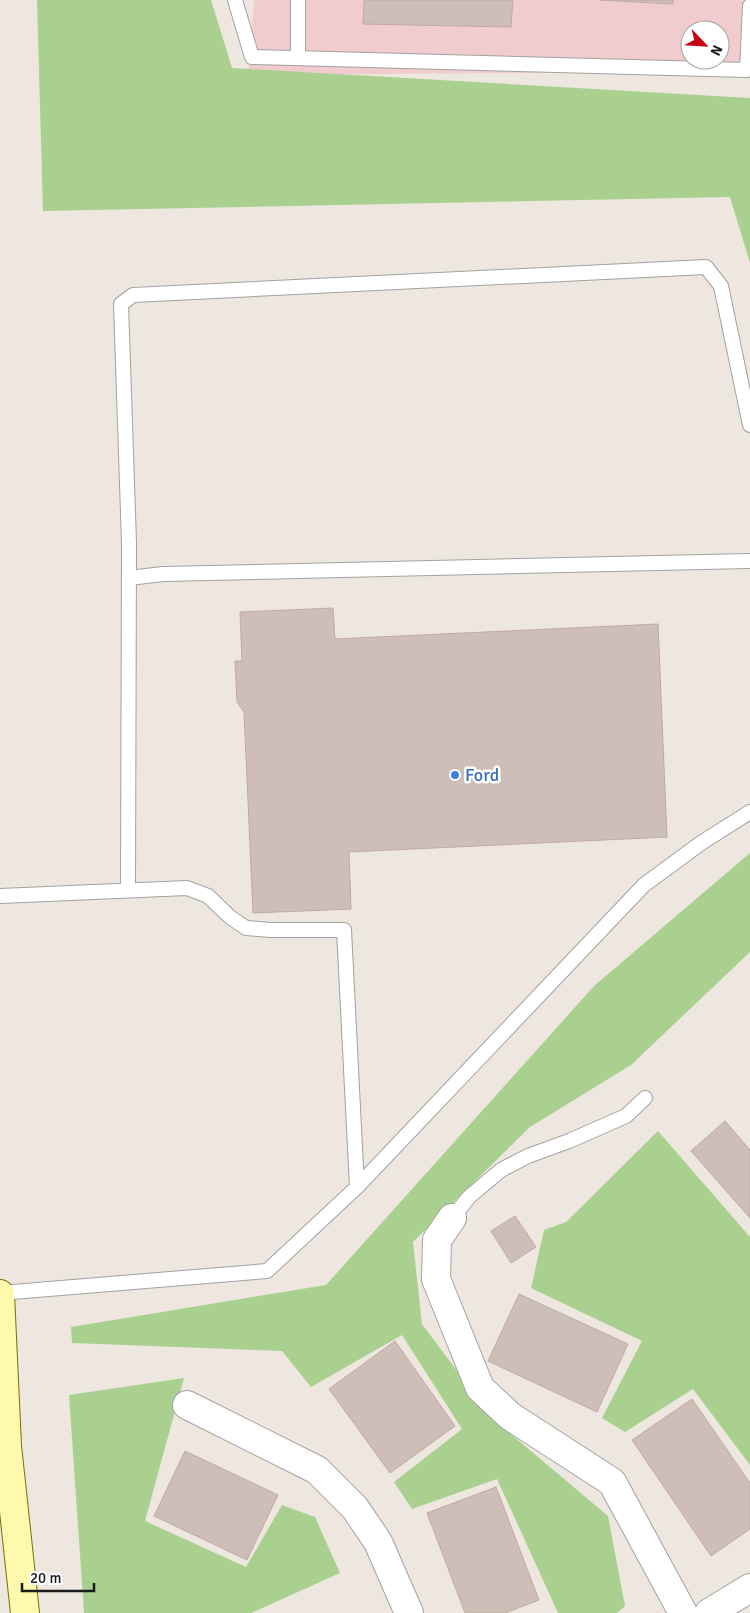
<svg xmlns="http://www.w3.org/2000/svg" width="750" height="1613" font-family="Signika,sans-serif">
<rect width="100%" height="100%" fill="#ede7df"/>
<path fill="#f1ccce" fill-rule="evenodd" d="M254,0H750V71L248,75ZM690,30H720V60H690Z"/>
<g fill="#aad090">
<polygon points="37,0 211,0 232,68 750,98 750,263 730,197 43,211"/>
<polygon points="750,853 750,952 631,1065 530,1127 413,1242 422,1324 493,1419 608,1516 625,1606 617,1613 558,1613 497,1479 412,1509 394,1482 462,1429 402,1335 311,1387 282,1351 72,1343 71,1327 326,1285 594,986"/>
<polygon points="658,1131 750,1237 750,1465 693,1389 625,1432 602,1418 642,1341 531,1288 544,1230 566,1222"/>
<polygon points="184,1378 145,1521 246,1567 282,1505 315,1517 340,1573 251,1613 84,1613 69,1395"/>
</g>
<g fill="#cdbfb8" stroke="#c0aaa0">
<polygon points="364,0 513,0 511,27 363,24"/>
<polygon points="600,0 673,0 673,4"/>
<polygon points="333,608 335,639 658,624 667,837 349,852 351,909 253,913 244,712 237,702 235,661 242,661 240,612"/>
<polygon points="725,1121 750,1150 750,1218 691,1151"/>
<polygon points="515,1216 536,1247 511,1263 491,1231"/>
<polygon points="519,1294 628,1344 597,1412 488,1361"/>
<polygon points="395,1341 455,1426 390,1473 329,1389"/>
<polygon points="692,1399 750,1483 750,1529 711,1556 632,1440"/>
<polygon points="185,1451 278,1495 247,1560 154,1516"/>
<polygon points="496,1487 539,1600 505,1613 465,1613 427,1513"/>
</g>
<g fill="none" stroke-linecap="round" stroke-linejoin="round">
<defs>
<g id="service">
<polyline points="235,0 252,57 747,70 750,6"/>
<polyline points="298,58 298,0"/>
<polyline points="129,578 163,574 750,561"/>
<polyline points="128,890 129,543 121,304 133,295 706,267 721,286 750,425"/>
<polyline points="0,896 187,888 208,896 230,917 246,928 271,930 344,930 357,1187 267,1271 0,1293"/>
<polyline points="357,1187 644,885 701,843 750,812"/>
<polyline points="452,1218 469,1197 501,1170 528,1156 569,1141 626,1116 645,1098"/>
</g>
<g id="minor">
<polyline points="452,1218 437,1240 436,1279 480,1388 510,1416 612,1482 683,1613"/>
<polyline points="187,1405 317,1470 355,1508 378,1542 409,1613"/>
<polyline points="709,1613 750,1588"/>
</g>
<polyline id="secondary" points="0,1294 7,1446 25,1613"/>
</defs>
<use href="#service" stroke="#a2a2a2" stroke-width="16"/>
<use href="#minor" stroke="#a2a2a2" stroke-width="30"/>
<use href="#secondary" stroke="#737200" stroke-width="30"/>
<use href="#service" stroke="#fff" stroke-width="14"/>
<use href="#minor" stroke="#fff" stroke-width="28"/>
<use href="#secondary" stroke="#fef9ac" stroke-width="28"/>
</g>
<circle fill="#3f7fe0" stroke="#fff" stroke-width="2" cx="455" cy="775" r="5"/>
<g text-anchor="middle" dominant-baseline="central" stroke-width="5" stroke-linejoin="round" paint-order="stroke">
<g font-size="18" fill="#366cbe" stroke="#fff" text-anchor="start">
<text x="465" y="775">Ford</text>
</g>
</g>
<g transform="translate(705 45) rotate(115)"><circle r="24" fill="#ffffff" stroke="#a4a4a4"/>
<path d="M0-4L9 19L0 12L-9 19Z" fill="#c50017"/>
<text y="-8" font-size="14" font-weight="bold" text-anchor="middle" fill="#1b1b1b">N</text>
</g>
<path d="M22 1583v8h72v-8" fill="none" stroke="#1b1b1b" stroke-width="2.5"/>
<text x="30" y="1583" font-size="15" fill="#1b1b1b" stroke="#ffffff" stroke-width="4" paint-order="stroke">20 m</text>
</svg>
